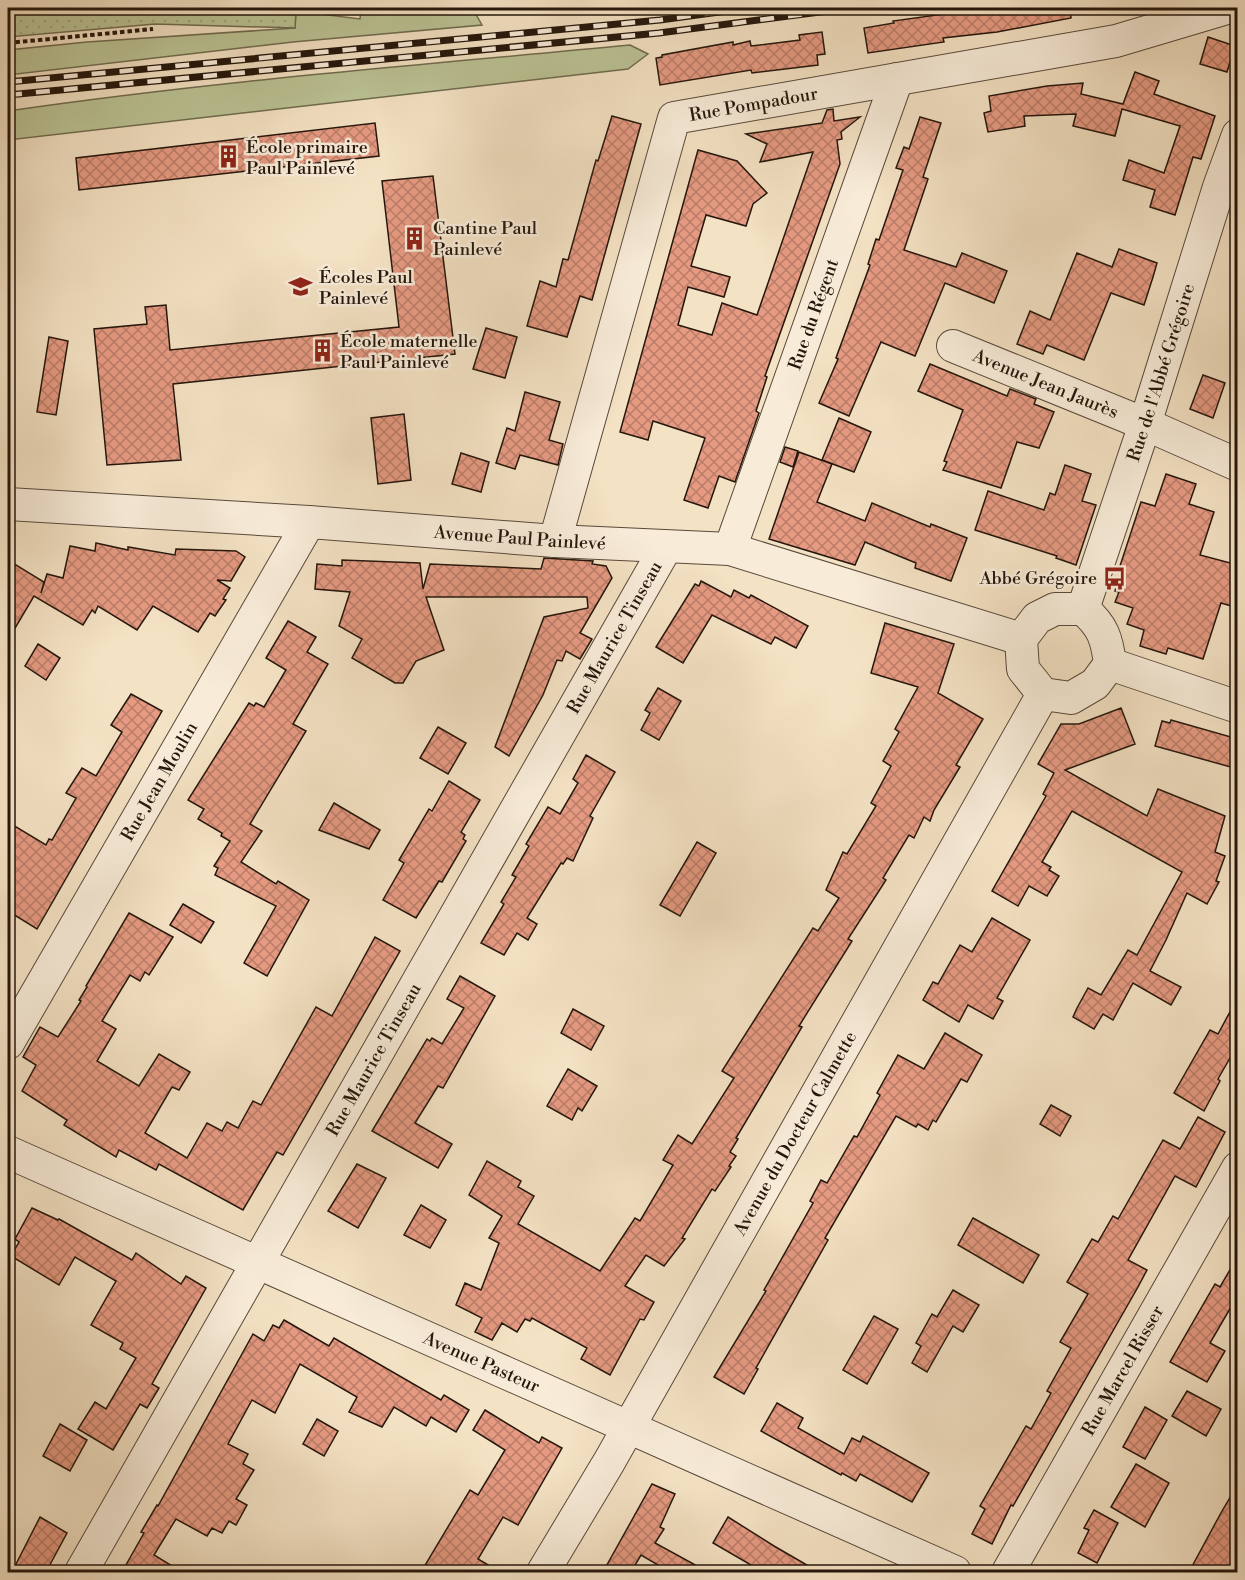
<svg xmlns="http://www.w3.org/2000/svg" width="1245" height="1580" font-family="'Libre Bodoni',serif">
<defs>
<pattern id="garden-dots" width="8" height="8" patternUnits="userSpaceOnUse" patternTransform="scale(1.5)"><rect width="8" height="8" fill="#bbc395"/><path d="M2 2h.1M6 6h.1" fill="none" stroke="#a1a77f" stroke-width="1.8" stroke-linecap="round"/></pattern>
<pattern id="building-cross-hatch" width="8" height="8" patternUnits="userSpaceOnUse" patternTransform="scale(1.5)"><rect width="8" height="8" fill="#e69a82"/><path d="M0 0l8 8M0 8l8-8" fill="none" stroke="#ba7d69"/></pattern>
</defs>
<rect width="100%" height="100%" fill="#f4e2c4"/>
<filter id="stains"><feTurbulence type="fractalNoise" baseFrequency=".00333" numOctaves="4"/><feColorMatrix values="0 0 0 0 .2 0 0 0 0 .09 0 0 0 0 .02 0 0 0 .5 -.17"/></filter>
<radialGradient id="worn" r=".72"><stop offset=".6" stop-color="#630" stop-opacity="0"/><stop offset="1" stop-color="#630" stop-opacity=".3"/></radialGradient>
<g fill="#bbc395" stroke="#706c50" stroke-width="1.5">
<polygon points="361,8 474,11 482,25 293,42 8,75 8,50 87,42 295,28 296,11 360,19"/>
<path d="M630,45L648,54L628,69L8,140V111C214,81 422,65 630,45Z"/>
</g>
<polygon fill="url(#garden-dots)" stroke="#706c50" stroke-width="1.5" points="8,8 276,8 296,11 295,28 155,24 8,37"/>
<g fill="url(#building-cross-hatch)" stroke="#24160c" stroke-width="1.5">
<polygon points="965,8 1070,8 1071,18 997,32 943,38 944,42 868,53 864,28 894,23 893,21 966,11"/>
<polygon points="822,32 825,54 817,55 818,65 752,73 751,70 660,85 656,58 662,57 662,55 733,42 733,45 750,41 751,46 800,40 799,35"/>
<polygon points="1208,37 1235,46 1227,72 1200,64"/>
<polygon points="1135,72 1159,81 1154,94 1215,116 1201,159 1193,157 1175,215 1150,207 1155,190 1123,180 1129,160 1164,173 1180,126 1122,109 1115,136 1073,126 1076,114 1024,116 1025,126 988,132 984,113 991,111 989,96 1047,86 1083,83 1081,94 1123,104"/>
<polygon points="833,109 834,121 860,117 841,132 842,139 837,140 840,164 765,376 767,377 756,411 759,413 735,482 719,476 708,508 684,500 705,438 653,421 648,440 620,432 698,150 737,161 767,193 753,204 746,226 706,215 691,266 730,277 724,297 688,287 678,325 712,335 722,303 757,315 813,152 760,162 767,144 746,134 822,123 827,110"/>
<polygon points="612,116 641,124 592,300 580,296 567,337 527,326 540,281 556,287 563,259 568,260 596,160 598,161"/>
<polygon points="920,117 941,123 923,177 928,179 904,250 956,267 962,253 1007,271 994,303 945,283 915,356 881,342 849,416 819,403 838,359 836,358 870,265 868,264 876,239 879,240 903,170 896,168 904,147 909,149"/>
<polygon points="375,123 379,156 79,190 76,158"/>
<polygon points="433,176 455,354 173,384 181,460 107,465 94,329 147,324 145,307 166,305 170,350 399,327 382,181"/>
<polygon points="1119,249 1157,263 1153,277 1144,305 1111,293 1084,360 1047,345 1043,354 1017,344 1030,311 1050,320 1077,253 1112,267"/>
<polygon points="486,328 517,337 505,378 473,369"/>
<polygon points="49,337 68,341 56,415 37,412"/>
<polygon points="930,364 1007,396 1010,389 1036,399 1034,404 1054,412 1039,448 1017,442 1001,488 943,470 947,462 944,461 963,410 918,391"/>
<polygon points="1203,375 1225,383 1213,418 1190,409"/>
<polygon points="525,392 560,402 549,440 563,444 558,465 520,455 515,469 496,463 507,428 515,431"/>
<polygon points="404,414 411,480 378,484 371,418"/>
<polygon points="839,418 871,432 854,472 822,460"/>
<polygon points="785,447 798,451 793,467 780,462"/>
<polygon points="799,452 832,464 817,502 865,521 872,503 930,527 931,524 967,538 951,581 915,568 916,563 865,542 855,565 769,539"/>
<polygon points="461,453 489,462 481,492 452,484"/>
<polygon points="1065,465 1091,474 1082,501 1096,505 1076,565 1056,558 1057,556 975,530 988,491 1044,510 1050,493 1055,495"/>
<polygon points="1166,474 1196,484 1189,504 1214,512 1200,555 1238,565 1238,608 1221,603 1203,659 1168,648 1166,654 1140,646 1144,630 1127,624 1133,608 1115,602 1119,592 1115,591 1121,573 1118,572 1141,502 1155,506"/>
<polygon points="96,543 128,550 128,547 175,555 176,549 236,551 245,557 231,581 217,580 230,588 223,599 226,600 215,616 210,613 198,632 153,606 137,630 98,606 95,613 92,610 83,625 34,596 8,640 8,560 44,582 41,593 47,574 63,578 70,546 95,551"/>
<polygon points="544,558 593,561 592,564 606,566 612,578 580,633 592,639 580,659 566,651 562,661 557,660 543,695 509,756 495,747 544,617 588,608 587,597 426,597 444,650 416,661 403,683 395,683 352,658 362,639 339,626 350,592 315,589 317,564 342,566 342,560 420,563 423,589 430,564 541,569"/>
<polygon points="701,581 731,597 734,590 749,598 751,595 808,626 796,648 775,637 771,644 712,615 683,663 656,647 695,584 699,586"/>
<polygon points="288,621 316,637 307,652 328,664 293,724 306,731 250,824 262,831 241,862 276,884 278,881 309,900 267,976 244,963 276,906 215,875 218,868 214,866 230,841 221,836 222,833 198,819 204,809 188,800 249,703 254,706 256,703 264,707 286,670 266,658"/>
<polygon points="885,623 954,644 938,693 983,719 956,765 960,767 934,810 930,821 924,817 914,838 909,835 883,878 886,880 848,939 852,941 799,1026 802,1027 736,1138 738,1139 730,1152 736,1156 729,1166 731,1167 715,1191 712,1189 682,1238 685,1239 664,1266 646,1255 625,1286 654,1302 644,1320 640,1319 610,1375 581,1359 587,1348 532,1318 530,1321 525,1319 517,1332 502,1323 492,1340 475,1332 482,1318 456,1305 465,1283 481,1290 499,1243 489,1238 502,1216 469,1195 487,1161 521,1181 518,1187 534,1196 518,1224 600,1271 635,1218 640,1221 673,1165 663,1160 678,1135 692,1144 734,1078 722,1071 813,928 818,931 839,898 826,890 843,852 847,854 876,806 871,803 891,766 883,761 899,732 895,729 918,687 871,673"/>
<polygon points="38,644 60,658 46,680 25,666"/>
<polygon points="658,688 681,701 659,740 641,730 650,713 645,710"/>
<polygon points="131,694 162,711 37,929 8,911 8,822 46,845 49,839 52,840 76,798 66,793 82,768 96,776 122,732 111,725"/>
<polygon points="1121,708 1135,744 1065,770 1147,816 1158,789 1225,816 1215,852 1225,856 1216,881 1219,882 1207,904 1187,893 1166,940 1150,971 1181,987 1171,1005 1133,983 1113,1020 1103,1014 1094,1029 1073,1017 1077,1008 1088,988 1101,995 1128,950 1137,955 1182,872 1072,811 1042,862 1051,867 1049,870 1059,876 1047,896 1029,886 1018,906 992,891 1046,796 1043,794 1054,773 1038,764 1061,724 1079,724"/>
<polygon points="1171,720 1238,739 1238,769 1155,746 1162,721 1170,723"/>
<polygon points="438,727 466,743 448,774 420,758"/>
<polygon points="586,755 615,772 590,816 593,818 573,861 567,858 563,864 561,863 527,918 537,924 528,940 517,933 504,955 481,943 504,904 501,902 516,877 512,875 529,846 526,844 548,807 560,814 578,783 573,779"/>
<polygon points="449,781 480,800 461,832 465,835 463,839 466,841 442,882 439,881 416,918 383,900 404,863 399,860 429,809 432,811"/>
<polygon points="334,803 380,830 369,849 319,830"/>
<polygon points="697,842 716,853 680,916 660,905"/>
<polygon points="183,904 214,922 201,943 170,925"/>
<polygon points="129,913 173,937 149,975 145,972 140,981 130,975 102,1021 116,1029 97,1061 139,1086 159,1054 190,1072 179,1090 172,1087 145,1133 187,1158 207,1123 222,1131 227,1122 238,1128 253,1101 261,1105 316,1007 332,1016 375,937 400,951 283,1155 277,1152 243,1210 159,1164 156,1170 119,1150 116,1157 64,1125 67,1120 22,1091 36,1065 23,1057 40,1027 58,1037 81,1001 79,1000 87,987 86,986"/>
<polygon points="992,918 1030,940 997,998 1003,1001 993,1019 968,1005 959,1022 923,1000 933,982 938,984 960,945 972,952"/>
<polygon points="460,976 495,996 443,1088 438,1086 415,1123 452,1144 438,1168 372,1131 427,1039 430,1041 432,1038 442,1044 464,1008 447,999"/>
<polygon points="1238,997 1238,1044 1218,1079 1220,1081 1204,1111 1174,1093 1210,1030 1218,1034"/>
<polygon points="573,1009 604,1026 591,1050 561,1033"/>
<polygon points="945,1033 982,1055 967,1082 961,1079 936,1122 933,1120 928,1130 918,1124 916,1127 896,1116 825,1238 828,1240 756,1368 758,1369 744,1394 714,1377 766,1291 764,1290 813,1203 810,1201 821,1180 827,1183 854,1136 857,1137 880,1095 877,1093 898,1055 924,1069"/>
<polygon points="568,1069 597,1086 582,1111 578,1108 572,1120 547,1106"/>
<polygon points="1051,1105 1071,1116 1060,1136 1040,1124"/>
<polygon points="1198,1117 1225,1132 1196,1187 1175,1176 1128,1260 1147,1270 1138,1287 1013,1506 1011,1505 992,1544 972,1534 985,1509 980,1506 1026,1426 1031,1429 1051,1393 1047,1391 1071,1348 1060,1342 1088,1294 1067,1282 1092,1239 1098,1242 1113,1216 1118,1219 1163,1140 1180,1149"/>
<polygon points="357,1164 386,1178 358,1228 328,1211"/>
<polygon points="421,1205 446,1220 430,1248 404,1235"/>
<polygon points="32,1208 58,1220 59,1219 132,1260 136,1253 181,1284 186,1276 206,1288 152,1384 159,1388 147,1408 140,1404 113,1450 78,1429 95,1402 106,1409 136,1358 120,1349 123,1343 91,1325 116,1281 75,1257 59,1285 11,1256 19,1242 15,1239"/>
<polygon points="973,1218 1039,1255 1023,1283 958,1245"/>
<polygon points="1238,1256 1238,1295 1210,1343 1225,1351 1207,1382 1170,1362 1215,1284 1220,1287"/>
<polygon points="953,1290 979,1305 963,1332 953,1326 927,1372 912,1363 921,1346 916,1343 932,1314 937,1317"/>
<polygon points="874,1316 898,1329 867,1384 843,1370"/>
<polygon points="284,1320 329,1346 334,1338 441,1400 444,1395 469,1410 456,1432 431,1417 426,1426 394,1407 382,1427 349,1412 357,1397 300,1364 275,1413 252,1400 228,1444 248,1454 243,1464 254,1470 236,1499 247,1505 236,1525 229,1521 222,1533 212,1528 207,1536 176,1519 154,1555 182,1572 122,1572 144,1533 141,1532 157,1505 158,1506 253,1334 264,1341 273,1325 279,1328"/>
<polygon points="1187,1391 1221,1409 1206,1436 1172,1416"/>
<polygon points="777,1403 803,1418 798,1428 844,1454 852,1438 860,1442 863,1436 929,1473 912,1502 860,1474 856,1481 842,1473 841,1475 761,1431"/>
<polygon points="1145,1407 1167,1420 1145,1459 1123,1447"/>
<polygon points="485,1410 539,1443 542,1437 562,1448 518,1525 503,1517 478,1559 500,1572 421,1572 470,1490 478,1495 505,1450 473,1430"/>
<polygon points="317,1419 338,1431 324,1456 303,1444"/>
<polygon points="60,1424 87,1440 70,1471 43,1456"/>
<polygon points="1136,1464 1169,1483 1145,1527 1111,1507"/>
<polygon points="652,1484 675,1494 660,1527 664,1529 655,1543 708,1572 670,1572 641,1555 631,1572 603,1572"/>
<polygon points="1238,1484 1238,1572 1189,1572 1222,1511"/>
<polygon points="1094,1510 1118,1523 1097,1563 1078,1553 1089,1530 1084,1528"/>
<polygon points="40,1517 67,1533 46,1572 12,1572"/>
<polygon points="728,1517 774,1546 819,1572 763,1572 713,1543"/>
</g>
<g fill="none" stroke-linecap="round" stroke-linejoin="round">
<defs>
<g id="minor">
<path id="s1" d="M953,346L1145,424L1238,465"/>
<path id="s2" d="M8,504L309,522L555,541L730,549L1021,639"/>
<path id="s3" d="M555,541L674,118L1116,41L1227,8"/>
<path id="s4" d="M730,549L897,79"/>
<path d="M1055,609H1083C1103,626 1107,639 1110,664L1095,684L1071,698L1043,694L1023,669L1021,639L1037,618Z"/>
<path id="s5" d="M1083,609L1145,424L1219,187L1238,135"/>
<polyline points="1110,664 1238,707"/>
<path id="s6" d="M8,1043L309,522"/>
<path id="s7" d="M8,1152C323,1294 640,1430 955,1572"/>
<path id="s8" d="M81,1572L666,547"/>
<path id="s9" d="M543,1572L609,1462L1043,694"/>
<path id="s10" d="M1008,1572L1238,1168"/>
</g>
</defs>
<use href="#minor" stroke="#58493a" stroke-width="34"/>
<polyline stroke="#24160c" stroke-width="4" stroke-dasharray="4.5 3" stroke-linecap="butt" points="8,43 153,29"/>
<use href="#minor" stroke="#f8ecd9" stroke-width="32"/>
<defs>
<g id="rail">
<polyline points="8,82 660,20 749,8"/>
<polyline points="8,95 659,33 851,8"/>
</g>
</defs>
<use href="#rail" stroke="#24160c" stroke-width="7"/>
<use href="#rail" stroke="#f8ecd9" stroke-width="4.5" stroke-dasharray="14" stroke-linecap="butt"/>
</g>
<defs>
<symbol id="building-bare" viewBox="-9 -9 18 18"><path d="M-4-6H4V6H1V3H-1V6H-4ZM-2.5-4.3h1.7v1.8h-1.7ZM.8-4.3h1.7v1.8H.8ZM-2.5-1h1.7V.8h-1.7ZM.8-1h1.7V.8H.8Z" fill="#8f2418" stroke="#f8ecd9" stroke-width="2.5" paint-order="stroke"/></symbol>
<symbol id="school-bare" viewBox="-9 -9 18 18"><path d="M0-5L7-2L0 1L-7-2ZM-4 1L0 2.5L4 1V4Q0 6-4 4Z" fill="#8f2418" stroke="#f8ecd9" stroke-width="2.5" paint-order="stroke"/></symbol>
<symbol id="bus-bare" viewBox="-9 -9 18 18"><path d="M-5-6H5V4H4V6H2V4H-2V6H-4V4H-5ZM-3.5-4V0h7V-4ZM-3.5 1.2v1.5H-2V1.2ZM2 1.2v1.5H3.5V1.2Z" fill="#8f2418" stroke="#f8ecd9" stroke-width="2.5" paint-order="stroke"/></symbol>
</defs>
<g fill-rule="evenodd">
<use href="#building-bare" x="212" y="140" width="33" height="33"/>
<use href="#building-bare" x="398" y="222" width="33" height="33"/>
<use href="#school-bare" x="284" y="270" width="33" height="33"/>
<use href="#building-bare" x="306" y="334" width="33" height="33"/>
<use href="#bus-bare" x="1098" y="562" width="33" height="33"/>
</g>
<g text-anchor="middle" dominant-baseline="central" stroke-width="5" stroke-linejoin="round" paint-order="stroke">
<g font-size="18" fill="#24160c" stroke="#f8ecd9">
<text stroke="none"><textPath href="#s3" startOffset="520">Rue Pompadour</textPath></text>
<text stroke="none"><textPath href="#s4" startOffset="249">Rue du Régent</textPath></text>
<text stroke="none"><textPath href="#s5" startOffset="249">Rue de l'Abbé Grégoire</textPath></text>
<text stroke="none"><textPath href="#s1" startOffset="100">Avenue Jean Jaurès</textPath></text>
<text stroke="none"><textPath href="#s2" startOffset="513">Avenue Paul Painlevé</textPath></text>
<text stroke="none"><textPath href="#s8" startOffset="1076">Rue Maurice Tinseau</textPath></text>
<text stroke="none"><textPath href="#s6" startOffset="302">Rue Jean Moulin</textPath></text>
<text stroke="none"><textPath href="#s8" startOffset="590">Rue Maurice Tinseau</textPath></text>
<text stroke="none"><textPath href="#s9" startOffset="506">Avenue du Docteur Calmette</textPath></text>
<text stroke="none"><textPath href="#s7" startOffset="518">Avenue Pasteur</textPath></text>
<text stroke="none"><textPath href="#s10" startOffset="232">Rue Marcel Risser</textPath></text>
</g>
<g font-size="18" fill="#24160c" stroke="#f8ecd9" text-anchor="start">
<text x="246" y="147">École primaire<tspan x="246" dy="21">Paul Painlevé</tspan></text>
<text x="433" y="228">Cantine Paul<tspan x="433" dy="21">Painlevé</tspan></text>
<text x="319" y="277">Écoles Paul<tspan x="319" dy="21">Painlevé</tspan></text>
<text x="340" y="341">École maternelle<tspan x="340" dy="21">Paul Painlevé</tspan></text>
<text x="1097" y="578" text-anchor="end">Abbé Grégoire</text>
</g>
</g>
<rect width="1245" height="1580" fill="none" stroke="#f4e2c4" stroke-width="30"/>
<rect x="9" y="9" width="1227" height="1562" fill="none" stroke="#24160c" stroke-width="3"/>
<rect x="15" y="15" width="1215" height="1550" fill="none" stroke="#24160c" stroke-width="1.5"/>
<rect width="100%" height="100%" filter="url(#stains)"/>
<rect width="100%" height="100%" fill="url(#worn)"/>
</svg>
